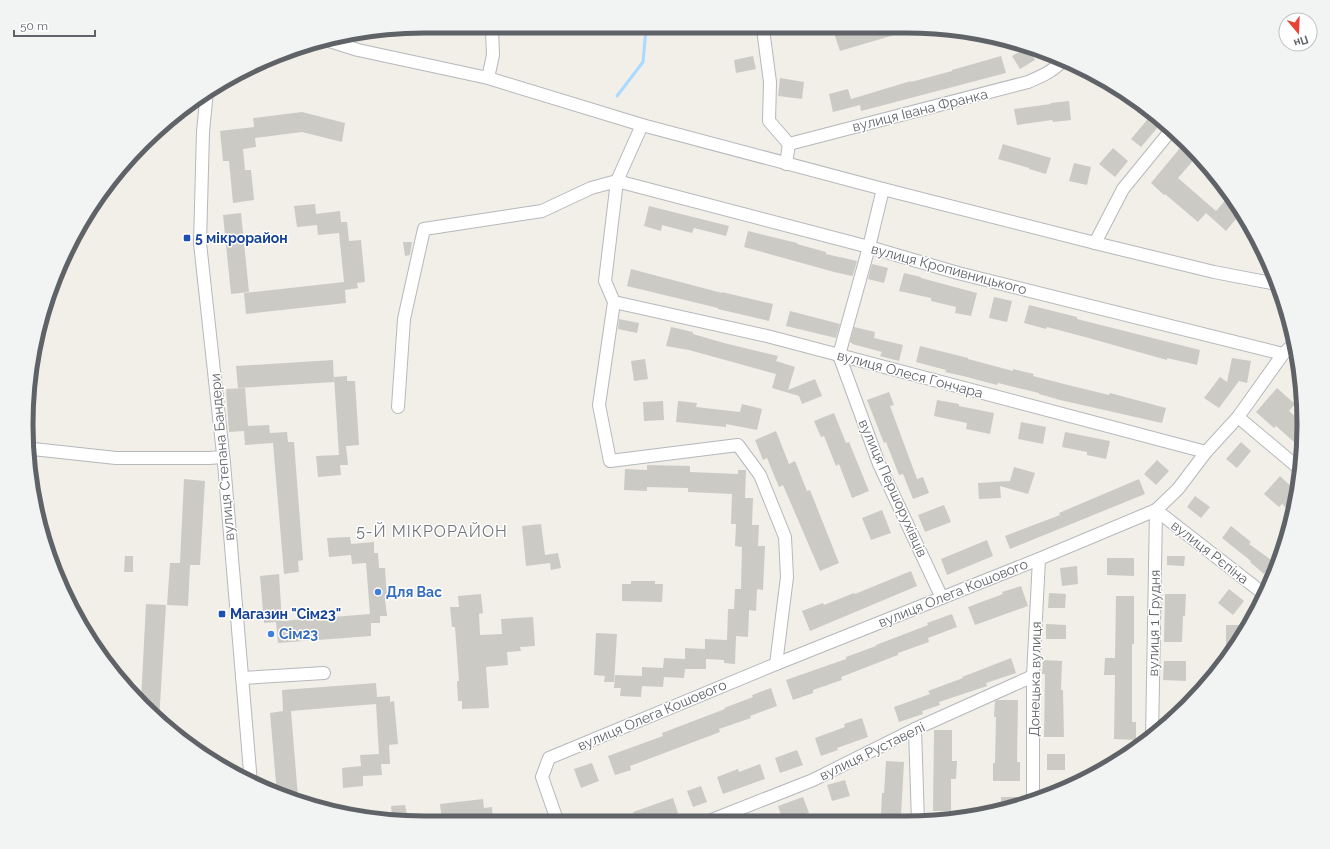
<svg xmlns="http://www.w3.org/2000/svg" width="1330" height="849" font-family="Raleway,sans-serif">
<rect width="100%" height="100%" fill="#f1efe8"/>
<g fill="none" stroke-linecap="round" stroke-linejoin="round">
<polyline stroke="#aadaff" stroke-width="3" points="617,96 643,62 646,29"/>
</g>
<g fill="#cccac5">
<polygon points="845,29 904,29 904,32 840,51 834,33"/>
<polygon points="1026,48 1028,48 1035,60 1020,69 1012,56"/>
<polygon points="753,56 756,69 736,73 734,60"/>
<polygon points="1001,56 1006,73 861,111 860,105 833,112 829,94 848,89 851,99 911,81 911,82 952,71 952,70"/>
<polygon points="780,78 804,82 802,99 778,96"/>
<polygon points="1069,101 1071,120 1053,122 1052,120 1017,125 1014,109 1051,104 1050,103"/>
<polygon points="302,112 345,123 342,142 302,132 255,138 256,147 243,149 245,170 251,170 254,200 233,203 229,161 223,161 220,131 254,127 253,118"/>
<polygon points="1152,114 1163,121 1141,147 1131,139"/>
<polygon points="1185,142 1197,156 1178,178 1216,211 1230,195 1241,213 1226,231 1206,213 1198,222 1165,194 1164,195 1151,183"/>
<polygon points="1003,144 1051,158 1046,174 1029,169 1029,168 998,159"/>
<polygon points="1113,148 1128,161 1115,177 1099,164"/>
<polygon points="1074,163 1091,167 1087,185 1069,181"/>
<polygon points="315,204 316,214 340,211 341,222 347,222 349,241 361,240 365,282 357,283 358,288 345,290 346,303 246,314 244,293 344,282 339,233 318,235 317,225 297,227 294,206"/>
<polygon points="649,206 729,226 726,236 694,228 692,233 662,225 661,231 644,226"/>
<polygon points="241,213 249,292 231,294 223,215"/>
<polygon points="748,231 797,243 797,244 826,252 826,254 857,261 853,275 852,276 834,272 744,247"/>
<polygon points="403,242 412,242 410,255 405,256"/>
<polygon points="872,264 888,268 884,283 868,279"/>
<polygon points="631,269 722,293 722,292 773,304 769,321 718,309 718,308 627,286"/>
<polygon points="904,273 921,277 921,278 977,293 971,316 955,313 956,307 931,301 931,298 899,291"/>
<polygon points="994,297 1012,301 1007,322 989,318"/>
<polygon points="1029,305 1077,317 1077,319 1200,350 1197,365 1167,358 1167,360 1085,337 1047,327 1046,329 1024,323"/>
<polygon points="790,311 840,324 836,338 786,326"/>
<polygon points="619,319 639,323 637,333 618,329"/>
<polygon points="671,327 693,332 693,334 724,343 778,356 776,361 795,367 788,390 815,379 822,396 802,404 799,396 772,388 776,374 689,350 666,346"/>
<polygon points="854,327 875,332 874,338 903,345 899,361 880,356 882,352 852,344 852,343 850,342"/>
<polygon points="920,346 968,358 968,359 1013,371 1013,369 1034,374 1033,376 1064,384 1109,395 1110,393 1166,408 1162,423 1060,400 1039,394 1039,393 998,383 997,385 963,376 945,372 946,370 916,362"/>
<polygon points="1232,358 1251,361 1247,383 1239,381 1219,408 1204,398 1220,377 1227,382"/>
<polygon points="645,359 648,379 634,381 631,361"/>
<polygon points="333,360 334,382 238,388 236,366"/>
<polygon points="347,376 347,381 355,381 359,445 346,446 348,465 340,465 341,475 318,477 316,456 339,455 334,377"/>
<polygon points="245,388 248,426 269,425 270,433 287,432 288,442 294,442 303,560 298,561 299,572 284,574 273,443 245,445 244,431 229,432 226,389"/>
<polygon points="1277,388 1295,404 1289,411 1302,422 1302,434 1294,442 1276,426 1274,428 1256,412"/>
<polygon points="889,392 894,405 890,406 917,479 923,477 929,493 913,499 903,474 899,475 886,442 884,443 867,400"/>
<polygon points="937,400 959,404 959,406 994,413 990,434 966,429 967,423 934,416"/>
<polygon points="663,401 664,420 644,421 643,402"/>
<polygon points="678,401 697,403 696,407 740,412 742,404 762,409 757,430 726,424 726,427 676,422"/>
<polygon points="834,413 846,443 849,442 869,491 852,498 839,464 836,466 824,436 821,437 814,421"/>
<polygon points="1021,422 1046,427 1043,444 1018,439"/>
<polygon points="776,431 789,464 795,461 807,491 810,490 839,563 820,571 783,485 779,487 767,458 763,460 755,440"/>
<polygon points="1065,432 1110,441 1106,459 1087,455 1087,452 1062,447"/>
<polygon points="1241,442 1251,451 1237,468 1226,459"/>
<polygon points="1157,460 1169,471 1156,485 1144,474"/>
<polygon points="647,465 690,466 690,472 738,474 738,470 746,470 745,498 753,498 752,525 759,525 758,546 765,546 763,590 757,589 756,611 749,610 748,637 736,636 735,664 724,663 724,660 706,659 706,669 685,669 684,678 664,677 663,687 642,686 641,697 620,696 621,688 614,688 615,675 642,676 642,667 663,668 664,658 685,659 685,648 705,649 705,639 727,640 728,609 734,609 735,589 741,589 742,547 735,546 736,524 731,524 732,494 688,492 688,488 647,487 647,491 624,490 625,469 647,470"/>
<polygon points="1014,467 1035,473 1028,494 1000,486 1001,498 979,499 978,483 1010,481"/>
<polygon points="1280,476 1297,492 1292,513 1282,504 1279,507 1264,494"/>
<polygon points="184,479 205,481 200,565 190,565 188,606 167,605 170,563 180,563"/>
<polygon points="1139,479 1145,494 1010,549 1005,536 1060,515 1059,513"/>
<polygon points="1195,496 1210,507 1201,518 1187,507"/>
<polygon points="944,505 951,522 925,532 918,515"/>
<polygon points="882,510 891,533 871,540 862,518"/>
<polygon points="541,524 545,555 558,553 561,568 551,570 550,563 526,566 522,526"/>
<polygon points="1231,526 1251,542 1249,544 1274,562 1264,574 1250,562 1251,561 1222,538"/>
<polygon points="350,537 351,544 374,542 374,553 378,553 379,568 385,568 387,599 385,599 387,616 380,616 380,623 371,623 371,636 278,643 276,622 264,623 260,576 279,574 282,621 370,614 366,563 352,564 351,555 329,557 327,538"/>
<polygon points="987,540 993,556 947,575 941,559"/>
<polygon points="125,556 133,556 133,572 124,572"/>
<polygon points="1167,556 1185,556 1184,566 1167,565"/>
<polygon points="1107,558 1134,558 1134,576 1107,575"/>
<polygon points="1077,566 1078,584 1062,586 1060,568"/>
<polygon points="911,571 917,586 810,631 802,611 823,603 824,605 854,593 855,594"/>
<polygon points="631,581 655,581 655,584 663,584 662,602 622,601 622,584 631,584"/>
<polygon points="1021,586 1028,606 975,625 968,607 1003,594 1002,592"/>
<polygon points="1229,589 1244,601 1233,615 1218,603"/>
<polygon points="1049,593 1066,594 1065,608 1048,608"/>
<polygon points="481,594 483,613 479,614 480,635 502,634 501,619 533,617 535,646 520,647 521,651 507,652 508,665 486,667 489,708 462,709 462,701 458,701 457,681 459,681 455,627 452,627 450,607 459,607 458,596"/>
<polygon points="1165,594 1186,594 1185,616 1183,616 1182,642 1164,642"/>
<polygon points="1116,596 1134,596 1134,644 1132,644 1132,722 1136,722 1136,740 1114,739 1115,675 1104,675 1105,658 1115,658"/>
<polygon points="146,604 166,605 159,721 141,700"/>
<polygon points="952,614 957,627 928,638 929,642 898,653 898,655 841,677 842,680 813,690 813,693 793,700 786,680 846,659 846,657 876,646 876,645 928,625 927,623"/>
<polygon points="1046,624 1066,625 1066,639 1046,639"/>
<polygon points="1226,625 1250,625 1225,659 1226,645"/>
<polygon points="596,633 617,634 614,682 604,682 605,676 594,675"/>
<polygon points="1011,658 1016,673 986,683 987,686 939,702 940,705 922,711 923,714 899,722 894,707 930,694 928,691 963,678 962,677"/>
<polygon points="1043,660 1062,661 1061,690 1063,690 1064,737 1044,737 1045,674 1042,674"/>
<polygon points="1164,661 1186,661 1186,681 1163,680"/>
<polygon points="376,683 377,697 390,696 390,702 394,701 398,744 389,745 390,764 381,764 382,775 363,776 363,786 343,788 342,768 361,766 360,755 379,754 376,704 291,711 298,797 291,798 277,794 270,713 283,711 282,690"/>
<polygon points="771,688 777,706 750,716 751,718 719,729 720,732 630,766 631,770 615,775 608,756 663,736 662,733 725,709 724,708 753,697 752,695"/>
<polygon points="998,700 1018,700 1017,762 1020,762 1020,781 993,781 993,763 995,763 996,717 994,717 995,701"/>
<polygon points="862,718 868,737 837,748 838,750 821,756 815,738 845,727 844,724"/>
<polygon points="934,730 952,730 952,761 957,761 956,779 951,779 951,811 933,811"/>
<polygon points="797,750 803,765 780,773 775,758"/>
<rect x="1047" y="754" width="18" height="16"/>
<polygon points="886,761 904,762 901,815 881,815 882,793 884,793"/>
<polygon points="592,763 599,781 581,788 574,769"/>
<polygon points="760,764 765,779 723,794 717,777 738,769 739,772"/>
<polygon points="845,780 850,796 832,801 827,785"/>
<polygon points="701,786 707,802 693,807 687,791"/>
<polygon points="803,797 809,813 783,821 778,806"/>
<polygon points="1001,797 1021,797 1020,805 1009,809 1001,811"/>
<polygon points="673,798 678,813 654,821 636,821 633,812"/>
<polygon points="483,799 484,808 492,807 493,820 442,820 440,804"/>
<polygon points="405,805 407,814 392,816 391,806"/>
</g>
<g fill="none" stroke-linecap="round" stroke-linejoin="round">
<defs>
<g id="minor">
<polyline points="763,29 770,82 769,121 789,144"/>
<polyline points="326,40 358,50 488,78 642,125 883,189 1095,243 1214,272 1276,284"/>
<polyline points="488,78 493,55 492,29"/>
<polyline points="207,91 203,132 200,243 224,463 251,783"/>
<polyline points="642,125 617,181 605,281 614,302 599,405 610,461 738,445 760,475 785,537 787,577 776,664"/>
<path d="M786,164L789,144L1028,82C1042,76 1054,71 1064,59"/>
<polyline points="883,189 869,247 839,355 879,464 942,598"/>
<polyline points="1095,243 1123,189 1172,129"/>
<polyline points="614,302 767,336 1206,452"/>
<polyline points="398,407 404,319 424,229 542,211 591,188 617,181 869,247 958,273 1283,354"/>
<polyline points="1238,417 1301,470"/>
<polyline points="29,455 33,449 116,458 209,458 223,457"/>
<polyline points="1156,510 1264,594"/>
<polyline points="242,678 324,673"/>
<polyline points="915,729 918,822"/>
<polyline points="1152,737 1156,510"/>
<polyline points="1033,800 1033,676 1039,559"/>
<polyline points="557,820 542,777 549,758 776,664 1039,559 1156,510 1178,489 1206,452 1238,417 1283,354 1294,344"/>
<polyline points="709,821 813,780 915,729 1033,676"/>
</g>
</defs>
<use href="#minor" stroke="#b5b8bc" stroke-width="14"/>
<use href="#minor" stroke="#fff" stroke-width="12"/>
</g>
<g fill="#1a4fb4" stroke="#fff" stroke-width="1.5">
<rect x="183" y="234" width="8" height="8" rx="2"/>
<rect x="218" y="610" width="8" height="8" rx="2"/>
</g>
<g fill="#3f7fe0" stroke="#fff" stroke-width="1.5">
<circle cx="378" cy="592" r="4"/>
<circle cx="271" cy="634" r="4"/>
</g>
<g text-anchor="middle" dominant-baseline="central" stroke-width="3" stroke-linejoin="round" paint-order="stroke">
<g font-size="14" fill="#5f6368" stroke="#fff">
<text transform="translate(920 110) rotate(-14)">вулиця Івана Франка</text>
<text transform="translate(949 269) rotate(15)">вулиця Кропивницького</text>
<text transform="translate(910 374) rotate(15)">вулиця Олеся Гончара</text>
<text transform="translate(222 457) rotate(-95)">вулиця Степана Бандери</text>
<text transform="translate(893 488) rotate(66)">вулиця Першорухівців</text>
<text transform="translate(1210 552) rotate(38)">вулиця Рєпіна</text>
<text transform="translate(953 593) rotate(-22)">вулиця Олега Кошового</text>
<text transform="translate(1154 623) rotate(-89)">вулиця 1 Грудня</text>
<text transform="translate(1035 679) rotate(-89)">Донецька вулиця</text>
<text transform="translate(652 715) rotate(-23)">вулиця Олега Кошового</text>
<text transform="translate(872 751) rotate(-26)">вулиця Руставелі</text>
</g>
<g font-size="14" font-weight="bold" fill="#164399" stroke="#fff" text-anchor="start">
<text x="195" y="238">5 мікрорайон</text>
<text x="230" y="614">Магазин "Сім23"</text>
</g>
<g font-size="14" font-weight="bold" fill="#366cbe" stroke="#fff" text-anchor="start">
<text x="386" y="592">Для Вас</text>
<text x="279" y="634">Сім23</text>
</g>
<g font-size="16" letter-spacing="1" fill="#70757a" stroke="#fff">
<text x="432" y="531">5-Й МІКРОРАЙОН</text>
</g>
</g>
<path d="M0 0H1330V849H0ZM424 33H906A391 391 0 0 1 1297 424V425A391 391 0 0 1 906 816H424A391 391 0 0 1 33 425V424A391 391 0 0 1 424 33Z" fill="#f2f3f3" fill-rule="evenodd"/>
<path fill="none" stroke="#5f6368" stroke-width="5" d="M424 33H906A391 391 0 0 1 1297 424V425A391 391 0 0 1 906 816H424A391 391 0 0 1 33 425V424A391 391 0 0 1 424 33Z"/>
<g transform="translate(1298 32) rotate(161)"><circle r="19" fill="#ffffff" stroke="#bfc1c3"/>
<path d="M0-3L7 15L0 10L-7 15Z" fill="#ea4335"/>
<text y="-6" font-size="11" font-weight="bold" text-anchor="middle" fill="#5f6368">Пн</text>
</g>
<path d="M14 30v6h81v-6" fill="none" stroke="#5f6368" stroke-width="2"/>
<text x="20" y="30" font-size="12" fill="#5f6368" stroke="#ffffff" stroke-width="3" paint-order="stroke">50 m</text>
</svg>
